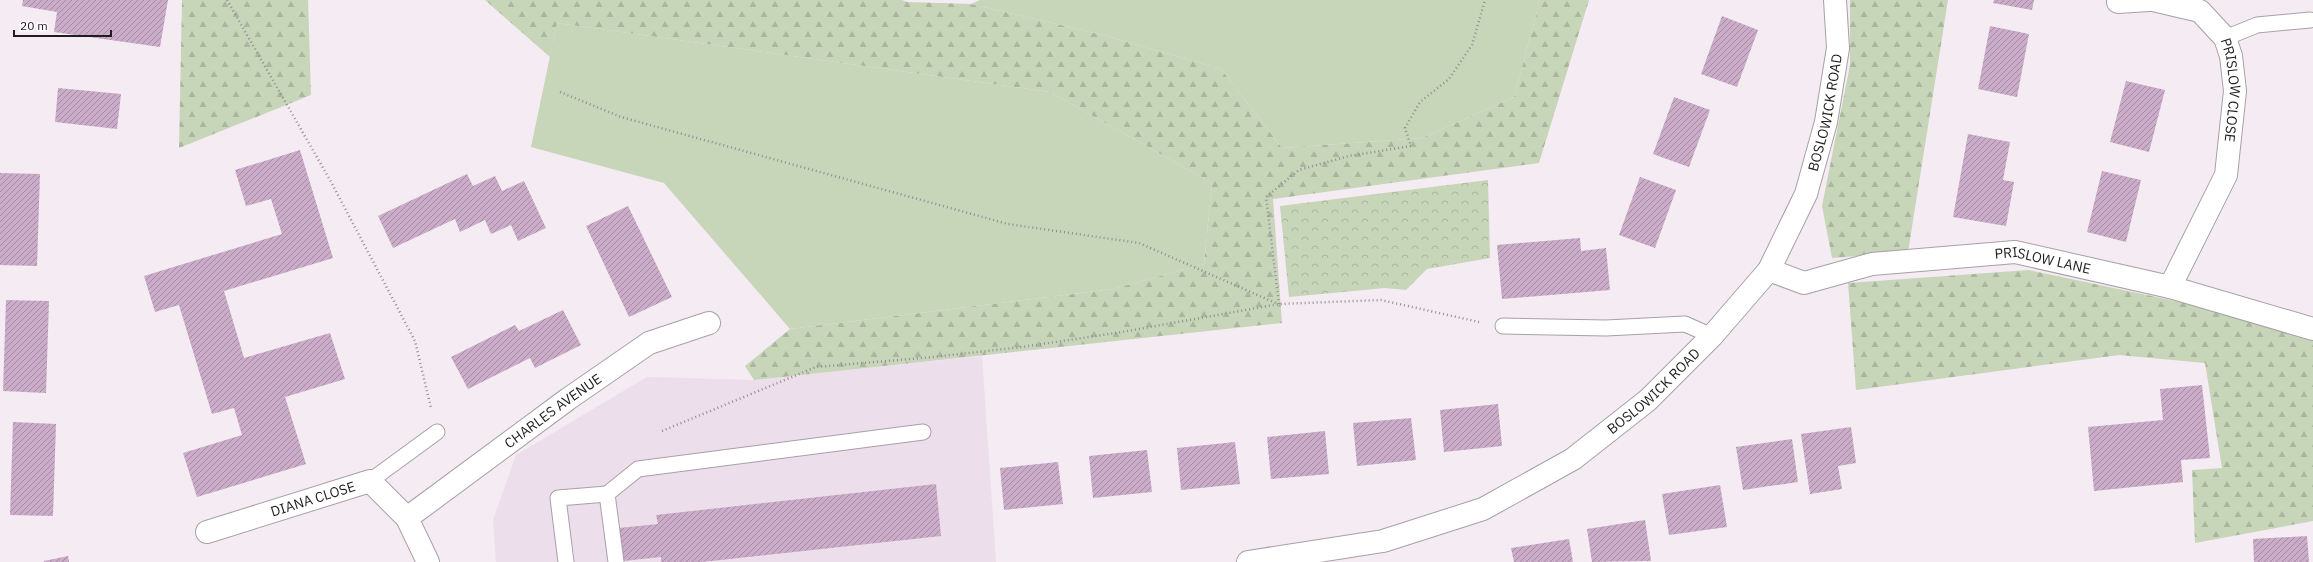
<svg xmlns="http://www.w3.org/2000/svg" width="2313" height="562" font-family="'IBM Plex Sans',sans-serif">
<defs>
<pattern id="forest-firs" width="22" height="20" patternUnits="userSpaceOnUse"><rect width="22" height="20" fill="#c7d5b9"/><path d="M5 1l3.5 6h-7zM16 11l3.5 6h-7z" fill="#abb69f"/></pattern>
<pattern id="park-crowns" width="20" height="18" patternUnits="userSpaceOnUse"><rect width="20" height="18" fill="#c7d5b9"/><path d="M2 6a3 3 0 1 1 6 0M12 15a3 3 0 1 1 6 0" fill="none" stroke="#abb69f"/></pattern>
<pattern id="building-hatch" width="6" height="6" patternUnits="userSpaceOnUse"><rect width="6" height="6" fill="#caacc8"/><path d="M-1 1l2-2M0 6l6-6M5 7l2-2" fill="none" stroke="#a48ba2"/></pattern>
</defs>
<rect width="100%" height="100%" fill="#f4ebf3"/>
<polygon fill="#ecdeeb" points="982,356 996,562 496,562 493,520 516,455 647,377 754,380"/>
<g fill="#c7d5b9">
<polygon points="980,0 1540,0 1514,97 1422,138 1282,148 1221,69 1103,35 971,4"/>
<polygon points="557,23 1050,92 1212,183 1204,264 1113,289 790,329 664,183 531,147"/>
</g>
<g fill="url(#forest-firs)">
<polygon points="182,0 308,0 311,95 179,148"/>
<polygon points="485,0 902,0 907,2 971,4 1103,35 1221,69 1282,148 1422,138 1514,97 1540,0 1589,0 1539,163 1273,199 1282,323 754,380 745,366 790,329 1113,289 1204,264 1212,183 1050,92 557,23 550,57"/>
<polygon points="1850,0 1948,0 1908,252 1832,258 1822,206 1850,65"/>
<polygon points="2029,270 2199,306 2313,341 2313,521 2195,543 2192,470 2222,468 2205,363 2119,355 1856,390 1848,283"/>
</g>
<polygon fill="url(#park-crowns)" points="1488,180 1490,258 1427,269 1406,290 1385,288 1289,297 1280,206"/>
<g fill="url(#building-hatch)">
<polygon points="23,0 168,0 160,47 54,32 57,12 22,6"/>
<polygon points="1994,0 2034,0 2032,10 1993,3"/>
<polygon points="1722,16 1758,30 1737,87 1701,74"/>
<polygon points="1990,26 2029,34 2017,97 1978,89"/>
<polygon points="2126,81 2165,90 2149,152 2110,142"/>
<polygon points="58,88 121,94 117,129 55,122"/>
<polygon points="1674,97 1710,110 1689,167 1653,154"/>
<polygon points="1968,134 2010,142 2003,180 2014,182 2006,226 1953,217"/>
<polygon points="300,150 333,258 224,291 244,358 330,333 345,379 285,397 306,464 197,497 183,453 242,435 234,408 212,414 179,305 155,312 144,276 282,234 271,199 246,206 235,170"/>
<polygon points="2102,171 2141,180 2126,242 2087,232"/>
<polygon points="0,173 40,174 37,266 0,265"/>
<polygon points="467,174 473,186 495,176 502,191 524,181 546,228 518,241 511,225 491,234 485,220 460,232 455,219 393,248 378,216"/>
<polygon points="1640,177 1676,190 1655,248 1619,235"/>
<polygon points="628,206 672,297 629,317 586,226"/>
<polygon points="1580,238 1581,251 1606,248 1610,290 1502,299 1497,245"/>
<polygon points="6,300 49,301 46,393 3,391"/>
<polygon points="563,310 581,345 535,368 530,358 468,389 451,357 515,325 519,331"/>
<polygon points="2202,385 2210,458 2181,460 2183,482 2094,491 2088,427 2163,420 2160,389"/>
<polygon points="1498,404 1502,446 1444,452 1440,410"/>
<polygon points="1411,418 1416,460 1357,466 1353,423"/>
<polygon points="13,422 56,424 53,516 10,515"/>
<polygon points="1851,427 1856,463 1838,466 1842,489 1810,494 1801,434"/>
<polygon points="1325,431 1329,474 1271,479 1267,437"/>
<polygon points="1792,439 1798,482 1743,490 1736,447"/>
<polygon points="1235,442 1240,484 1181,490 1177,448"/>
<polygon points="1147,450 1152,492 1093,498 1089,456"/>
<polygon points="1058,462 1063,504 1004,510 1000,468"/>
<polygon points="936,484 941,536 702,562 661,562 661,557 623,561 619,528 658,524 656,515"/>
<polygon points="1720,485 1727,527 1669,535 1662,494"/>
<polygon points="1645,520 1651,561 1592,562 1587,529"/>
<polygon points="2307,536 2309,562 2254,562 2253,539"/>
<polygon points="1569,539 1573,562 1514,562 1511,548"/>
<polygon points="68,556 69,562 44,562 44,561"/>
</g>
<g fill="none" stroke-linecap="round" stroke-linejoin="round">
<defs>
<g id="lane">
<polyline points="2225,38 2257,25 2310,20"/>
<polyline points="1503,326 1606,328 1685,324 1712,336"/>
<polyline points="370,481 437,432"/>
<polyline points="566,562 558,498 607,494"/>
<polyline points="616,562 607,494 638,469 923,432"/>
</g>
<g id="street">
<path id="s1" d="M2153,0L2200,11L2225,38L2231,56L2235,91L2226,175L2170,287"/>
<polyline points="2118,2 2149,0"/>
<path id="s2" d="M1769,270L1804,283L1872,264L2015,252L2170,287L2313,329"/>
<path id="s3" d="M407,518L568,399L649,343L709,323"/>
<path id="s4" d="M207,532L370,481L407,518L428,562"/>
</g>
<g id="secondary">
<path id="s5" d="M1248,562L1383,541L1483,509L1573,459L1648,400L1712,336L1769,270L1806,194L1826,122L1838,48L1835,0"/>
</g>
</defs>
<use href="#lane" stroke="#a8a0a7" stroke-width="17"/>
<use href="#street" stroke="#a8a0a7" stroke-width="24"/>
<use href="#secondary" stroke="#a8a0a7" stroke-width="24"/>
<g stroke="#938c92" stroke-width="2.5" stroke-dasharray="1 3" stroke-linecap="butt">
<polyline points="227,0 330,180 415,341 431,408"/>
<polyline points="560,92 621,117 1008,224 1139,243 1278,304"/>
<polyline points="1279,304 1266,197 1299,170 1349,156 1411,146 1405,128 1420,102 1449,79 1472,45 1485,0"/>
<polyline points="662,431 816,367 934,357 1022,347 1122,332 1279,304 1381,300 1479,322"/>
</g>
<use href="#lane" stroke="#fff" stroke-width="15"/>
<use href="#street" stroke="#fff" stroke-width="22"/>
<use href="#secondary" stroke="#fff" stroke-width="22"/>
</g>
<g text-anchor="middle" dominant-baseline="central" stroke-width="3" stroke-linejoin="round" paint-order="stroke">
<g font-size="14" fill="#201d1f" stroke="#fffafe">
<text stroke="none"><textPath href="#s1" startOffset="138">PRISLOW CLOSE</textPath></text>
<text stroke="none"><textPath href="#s5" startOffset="786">BOSLOWICK ROAD</textPath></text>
<text stroke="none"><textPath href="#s2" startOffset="280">PRISLOW LANE</textPath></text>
<text stroke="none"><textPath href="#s5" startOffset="450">BOSLOWICK ROAD</textPath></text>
<text stroke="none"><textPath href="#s3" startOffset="181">CHARLES AVENUE</textPath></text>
<text stroke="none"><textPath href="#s4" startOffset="111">DIANA CLOSE</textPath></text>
</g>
</g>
<path d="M14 30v6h97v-6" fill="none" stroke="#201d1f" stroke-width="2"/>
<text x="20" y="30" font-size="12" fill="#201d1f" stroke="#fffafe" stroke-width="3" paint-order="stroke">20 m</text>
</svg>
